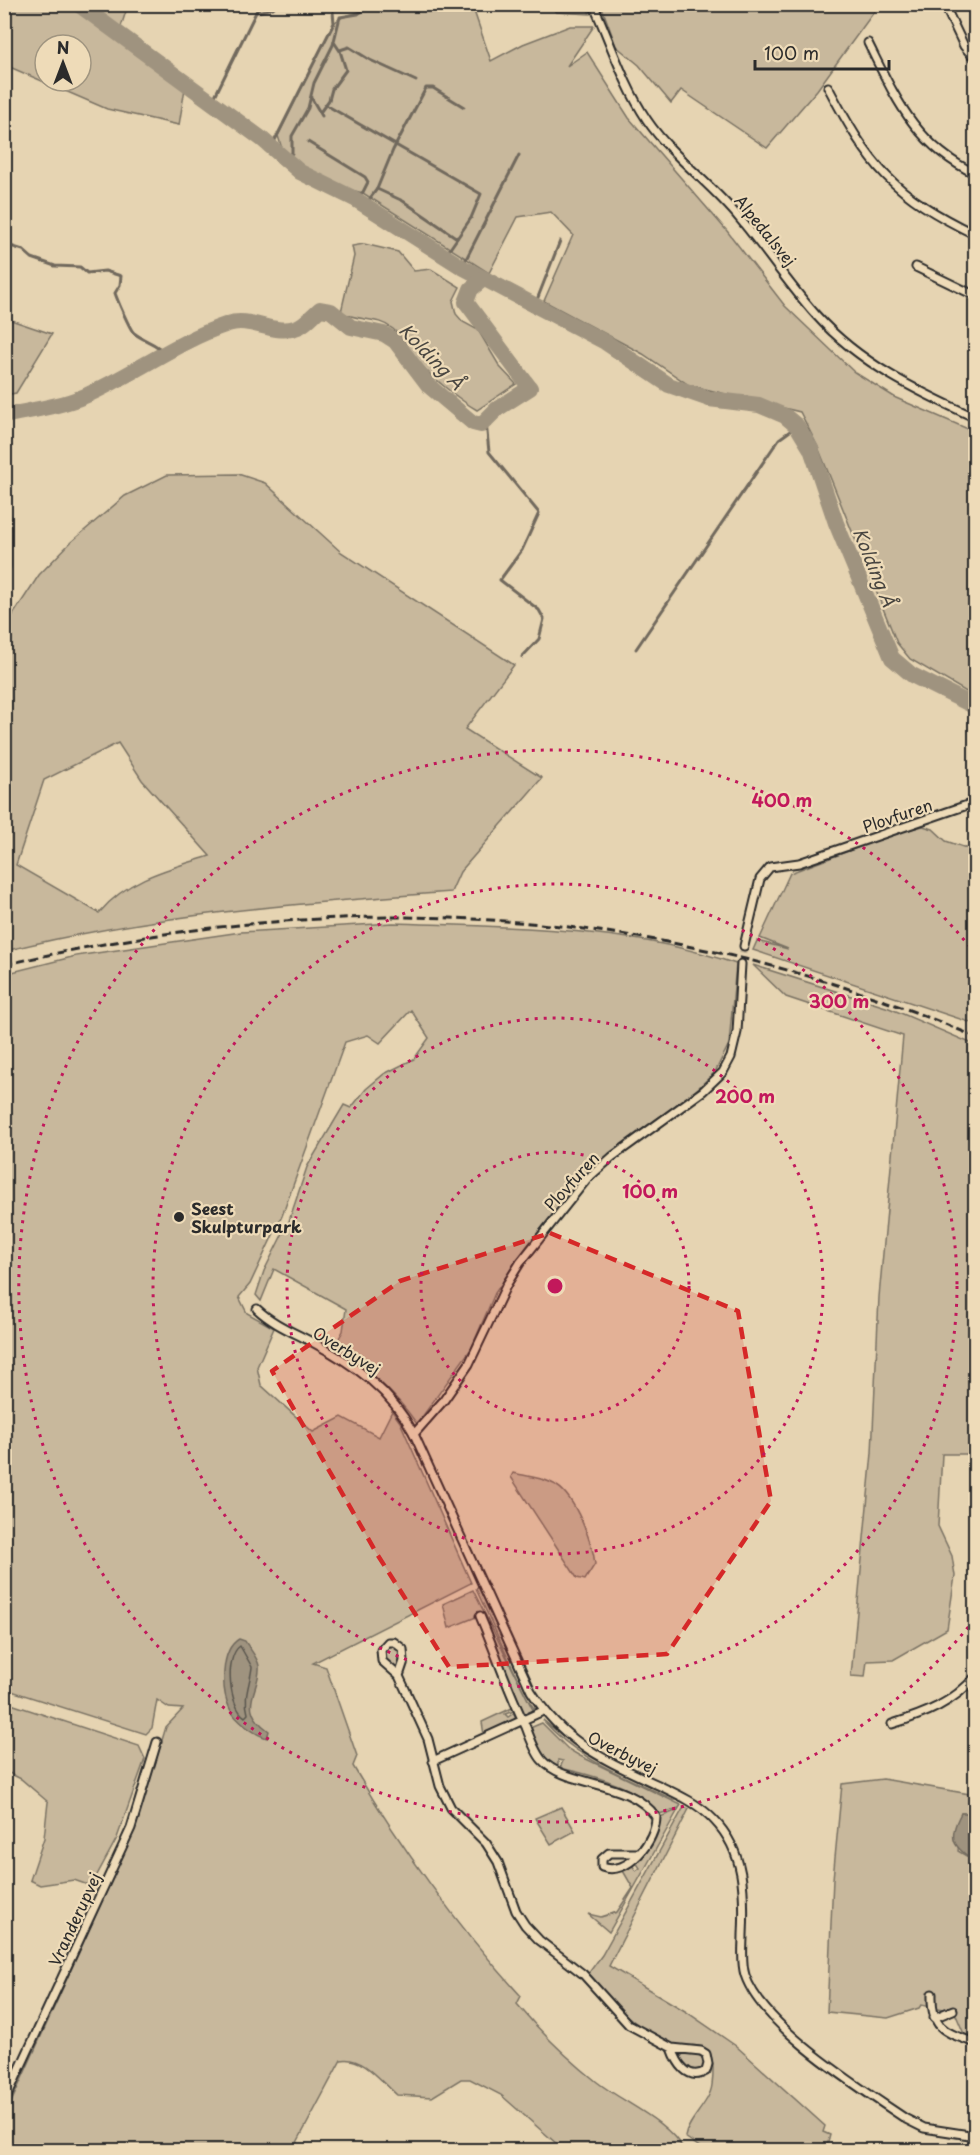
<svg xmlns="http://www.w3.org/2000/svg" width="980" height="2155" font-family="'Playpen Sans',sans-serif">
<rect width="100%" height="100%" fill="#e6d4b2"/>
<filter id="ink" filterUnits="userSpaceOnUse"><feTurbulence type="fractalNoise" baseFrequency=".0167" numOctaves="2"/><feDisplacementMap in="SourceGraphic" scale="12" xChannelSelector="R" yChannelSelector="G"/><feConvolveMatrix kernelMatrix="1 2 1 2 8 2 1 2 1" color-interpolation-filters="sRGB"/></filter>
<g filter="url(#ink)">
<g fill="#c8b89c" stroke="#7a7264" stroke-width="1.5" fill-rule="evenodd">
<path d="M4,5H128L118,36L186,82L179,125L107,109L5,65ZM45,45H81V81H45Z"/>
<path d="M372,5H475L473,8L491,61L523,44L570,26H594L567,66L587,52L629,118L727,231L785,306L854,372L896,398L975,432V697L910,659L897,643L818,447L800,412L689,385L643,354L544,301L573,235L551,212L518,217L489,273L363,193L347,189L290,162L284,155L278,136L334,23C345,12 360,15 372,5Z"/>
<polygon points="555,5 586,5 590,14 556,12"/>
<polygon points="601,5 601,4 879,5 817,90 767,148 681,90 671,103 639,65 616,46"/>
<path d="M364,244L398,252L414,271L431,269L460,287L453,301L456,314L463,322L478,330L500,367L516,384L477,410C461,401 427,374 416,359C408,350 402,337 393,329C377,316 358,322 341,312L354,256L352,246Z"/>
<polygon points="5,318 52,334 16,393 5,395"/>
<path d="M238,474L265,483L341,552L514,665L465,729L542,778L460,872L451,892C301,903 151,914 5,951V627L39,575L71,542L125,496L167,475ZM118,743L142,780L210,856C168,869 128,878 99,913L16,865L44,780Z"/>
<polygon points="923,826 933,829 946,841 975,851 975,1024 753,950 757,941 788,949 760,938 790,873 899,832"/>
<path d="M393,923C506,927 629,926 736,964L729,1044L715,1072L695,1091L619,1146L577,1184L527,1246L495,1293L471,1349L417,1424C394,1391 366,1369 335,1345L343,1331L346,1309L274,1269L261,1301L256,1295L264,1271L289,1221L307,1167L344,1105L351,1108L366,1089L384,1074L414,1059L429,1038L411,1010L380,1043L368,1035L345,1042L282,1216L250,1284L239,1297L247,1313L274,1328L257,1367L261,1385L313,1432L342,1417L379,1437L392,1411L400,1422L471,1583L313,1663L326,1667L357,1756L353,1766C399,1845 459,1928 521,1996L517,2004C542,2034 567,2058 597,2082C624,2103 667,2120 684,2150H599L557,2144L501,2095L470,2079H461L432,2097L397,2095C382,2082 362,2055 341,2060L293,2150H5V2116L136,1826L166,1727L183,1709L169,1708L157,1700L152,1728L146,1734L5,1689L4,974L76,956L241,932Z"/>
<polygon points="753,965 889,1008 975,1045 976,1454 942,1454 938,1526 952,1556 955,1576 947,1629 893,1660 867,1661 865,1677 851,1676 872,1453 879,1297 903,1036 786,997"/>
<path d="M513,1473C526,1476 546,1478 557,1486C575,1497 593,1544 595,1564L585,1580L577,1578L511,1477Z"/>
<polygon points="478,1586 535,1705 535,1710 526,1697 476,1589"/>
<polygon points="473,1590 534,1712 525,1717 481,1615 449,1628 443,1604"/>
<polygon points="395,1645 401,1653 397,1669 395,1670 385,1660 384,1650 386,1646"/>
<polygon points="5,1702 139,1746 145,1759 117,1838 91,1886 74,1880 40,1885 30,1880 44,1838 48,1802 21,1779 5,1771"/>
<polygon points="512,1708 514,1711 505,1714 508,1717 514,1713 516,1721 484,1735 482,1722"/>
<path d="M543,1720L583,1752L683,1801L674,1800C628,1778 577,1760 543,1720Z"/>
<path d="M542,1723L568,1749L580,1756L681,1805L679,1808L659,1814C644,1788 588,1774 560,1768L563,1761L558,1760V1767C542,1760 536,1743 530,1728Z"/>
<polygon points="883,1779 975,1795 975,1813 961,1813 958,1851 975,1861 976,1994 972,2006 975,2008 975,2039 964,2034 953,2008 944,2009 921,2005 919,2008 888,2018 827,2012 833,1879 842,1784"/>
<polygon points="561,1807 575,1831 551,1844 535,1818"/>
<path d="M684,1807L689,1809L609,1966L685,2011L736,2046L825,2126L823,2132L830,2135L826,2150H704L685,2137C688,2119 710,2103 712,2085C713,2076 715,2061 710,2053C701,2040 679,2049 667,2043C634,2026 610,2003 588,1974L602,1955Z"/>
<path d="M678,1810L609,1932L588,1914L601,1917L617,1912L633,1888L622,1869L632,1865L636,1871L640,1868L636,1862C651,1851 660,1836 660,1817Z"/>
<polygon points="683,2054 694,2053 702,2057 704,2064 701,2070 694,2072 680,2058"/>
</g>
<g fill="#9f937f" stroke="#71695d" stroke-width="1.5">
<path d="M239,1639L245,1641C249,1648 258,1658 259,1666C261,1691 235,1707 269,1731L267,1738C254,1734 236,1721 230,1709C221,1691 220,1650 239,1639Z"/>
<path d="M961,1813H975V1861C953,1847 947,1839 961,1813Z"/>
</g>
<g fill="none" stroke-linecap="round" stroke-linejoin="round">
<path stroke="#59554d" stroke-width="1.5" d="M240,1646L252,1667C250,1685 243,1696 248,1714L245,1717C229,1707 224,1657 240,1646Z"/>
<g stroke="#71695d" stroke-width="3">
<polyline points="257,12 273,8 276,4"/>
<polyline points="340,50 349,47 370,60 416,81"/>
<polyline points="312,99 322,116"/>
<polyline points="211,104 260,4"/>
<polyline points="326,105 481,194 471,218 445,256"/>
<polyline points="321,111 329,100 332,89 346,70 340,51 334,42"/>
<polyline points="308,142 365,177 368,182 363,192 355,199"/>
<polyline points="275,150 275,140 334,23 333,12"/>
<polyline points="285,161 292,153 292,136 308,108 314,83 333,45 340,17 358,14 372,4"/>
<polyline points="377,189 403,201 457,238"/>
<polyline points="365,205 377,189 393,150 426,88 433,88 464,107"/>
<path d="M4,244L23,250L32,258L55,266L80,267L87,273L105,271L121,276L120,285L115,293C117,299 130,330 134,333C145,342 156,342 167,355"/>
<polyline points="462,267 519,155"/>
<polyline points="535,305 560,241"/>
<polyline points="486,422 489,452 539,513 522,550 500,580 539,610 544,619 539,639 522,657"/>
<polyline points="636,649 779,439 797,426"/>
</g>
<g stroke="#9f937f" stroke-width="16">
<polyline points="78,4 262,139 300,172 355,199 462,267 605,342 669,385 709,399 759,405 785,416 797,426 811,449 836,523 892,658 912,675 976,707"/>
<path d="M4,416C31,410 59,407 85,396C133,375 177,341 228,324C250,316 272,335 295,328C304,326 313,315 320,309L331,311L351,327L384,334L395,341L429,386L473,423L481,425L497,409L530,388L466,302L471,289L483,279"/>
<polyline points="4,519 4,566"/>
</g>
<polyline stroke="#c1b297" stroke-width="7" stroke-dasharray="7 3.5" stroke-linecap="butt" points="741,964 744,946"/>
<defs>
<g id="minor">
<path d="M593,4C611,43 623,84 647,120C672,157 712,184 740,219C766,250 789,285 816,315C860,364 917,391 976,418"/>
<polyline points="944,4 964,46 976,60"/>
<path d="M868,43C896,99 916,146 976,174"/>
<path d="M828,87C871,168 892,194 976,235"/>
<polyline points="916,267 976,296"/>
<polyline points="744,946 760,879 770,867 799,863 976,802"/>
<path d="M257,1309C273,1324 293,1332 312,1342C355,1365 391,1390 414,1434L531,1691C564,1743 603,1759 656,1784C677,1794 698,1803 714,1820C745,1852 745,1893 743,1935C743,1948 741,1962 745,1975C762,2027 862,2089 906,2119L924,2128L976,2136"/>
<polyline points="414,1434 444,1400 469,1364 507,1284 520,1263 586,1180 612,1157 703,1091 723,1072 731,1057 737,1032 741,964"/>
<path d="M480,1616C496,1653 508,1691 526,1727C530,1738 535,1752 542,1760C565,1787 630,1779 656,1817C656,1840 628,1877 602,1867V1859L609,1853H639"/>
<path d="M399,1676L404,1661L403,1649L394,1642H388L381,1650L382,1661L399,1676L406,1691L428,1739L440,1786L451,1808L486,1843L498,1862L516,1911L525,1925L539,1940L583,1974L629,2025L672,2048L701,2051L706,2054L708,2064L706,2071C688,2082 677,2063 672,2048"/>
<path d="M892,1724C925,1714 953,1703 976,1676"/>
<polyline points="433,1761 543,1711"/>
<path d="M932,1994C931,2030 945,2032 976,2043"/>
<polyline points="934,2018 953,2010"/>
<polyline points="4,2103 131,1828 157,1742"/>
</g>
</defs>
<use href="#minor" stroke="#2b2b2b" stroke-width="11"/>
<use href="#minor" stroke="#eedbb8" stroke-width="7"/>
<path stroke="#2b2b2b" stroke-width="3" stroke-dasharray="9 4.5" stroke-linecap="butt" d="M4,965C335,886 661,901 976,1037"/>
</g>
</g>
<path fill="#d62828" fill-opacity="0.2" stroke="#d62828" stroke-width="4.5" stroke-dasharray="12 8" stroke-linejoin="round" d="M550,1233L738,1311L771,1501L667,1654L449,1667L377,1554L272,1371L400,1281Z"/>
<g fill="none" stroke="#c2185b" stroke-width="3" stroke-dasharray="3 6">
<circle cx="555" cy="1286" r="134"/>
<circle cx="555" cy="1286" r="268"/>
<circle cx="555" cy="1286" r="402"/>
<path d="M974 1620A536 536 0 1 1 974 952"/>
</g>
<circle fill="#2b2b2b" stroke="#eedbb8" stroke-width="2" cx="179" cy="1217" r="6"/>
<g text-anchor="middle" dominant-baseline="central" stroke-width="4.5" stroke-linejoin="round" paint-order="stroke">
<g font-size="16" fill="#2b2b2b" stroke="#eedbb8">
<text transform="translate(766 230) rotate(51)">Alpedalsvej</text>
<text transform="translate(897 815) rotate(-19)">Plovfuren</text>
<text transform="translate(571 1181) rotate(-48)">Plovfuren</text>
<text transform="translate(347 1350) rotate(32)">Overbyvej</text>
<text transform="translate(623 1752) rotate(27)">Overbyvej</text>
<text transform="translate(74 1919) rotate(-65)">Vranderupvej</text>
</g>
<g font-size="16" font-weight="bold" fill="#2b2b2b" stroke="#eedbb8" text-anchor="start">
<text x="191" y="1208">Seest<tspan x="191" dy="18">Skulpturpark</tspan></text>
</g>
<g font-size="18" font-style="italic" fill="#484540" stroke="#eedbb8">
<text transform="translate(432 356) rotate(46)">Kolding Å</text>
<text transform="translate(875 567) rotate(68)">Kolding Å</text>
</g>
</g>
<circle cx="555" cy="1286" r="9" fill="#c2185b" stroke="#eedbb8" stroke-width="3"/>
<g font-size="18" text-anchor="middle" font-weight="bold" fill="#c2185b" stroke="#eedbb8" stroke-width="4.5" stroke-linejoin="round" paint-order="stroke">
<text x="782" y="807">400 m</text>
<text x="839" y="1008">300 m</text>
<text x="745" y="1103">200 m</text>
<text x="650" y="1198">100 m</text>
</g>
<rect width="980" height="2155" fill="none" stroke="#eedbb8" stroke-width="24"/>
<rect x="12" y="12" width="956" height="2131" fill="none" stroke="#2b2b2b" stroke-width="2" filter="url(#ink)"/>
<g transform="translate(63 63)"><circle r="28" fill="#eedbb8" stroke="#a09580" stroke-width="1.5"/>
<path d="M0-4.5L10 22L0 15L-10 22Z" fill="#2b2b2b"/>
<text y="-9" font-size="16" font-weight="bold" text-anchor="middle" fill="#2b2b2b">N</text>
</g>
<path d="M755 60v9h134v-9" fill="none" stroke="#2b2b2b" stroke-width="3"/>
<text x="764" y="60" font-size="18" fill="#2b2b2b" stroke="#eedbb8" stroke-width="4.5" paint-order="stroke">100 m</text>
</svg>
